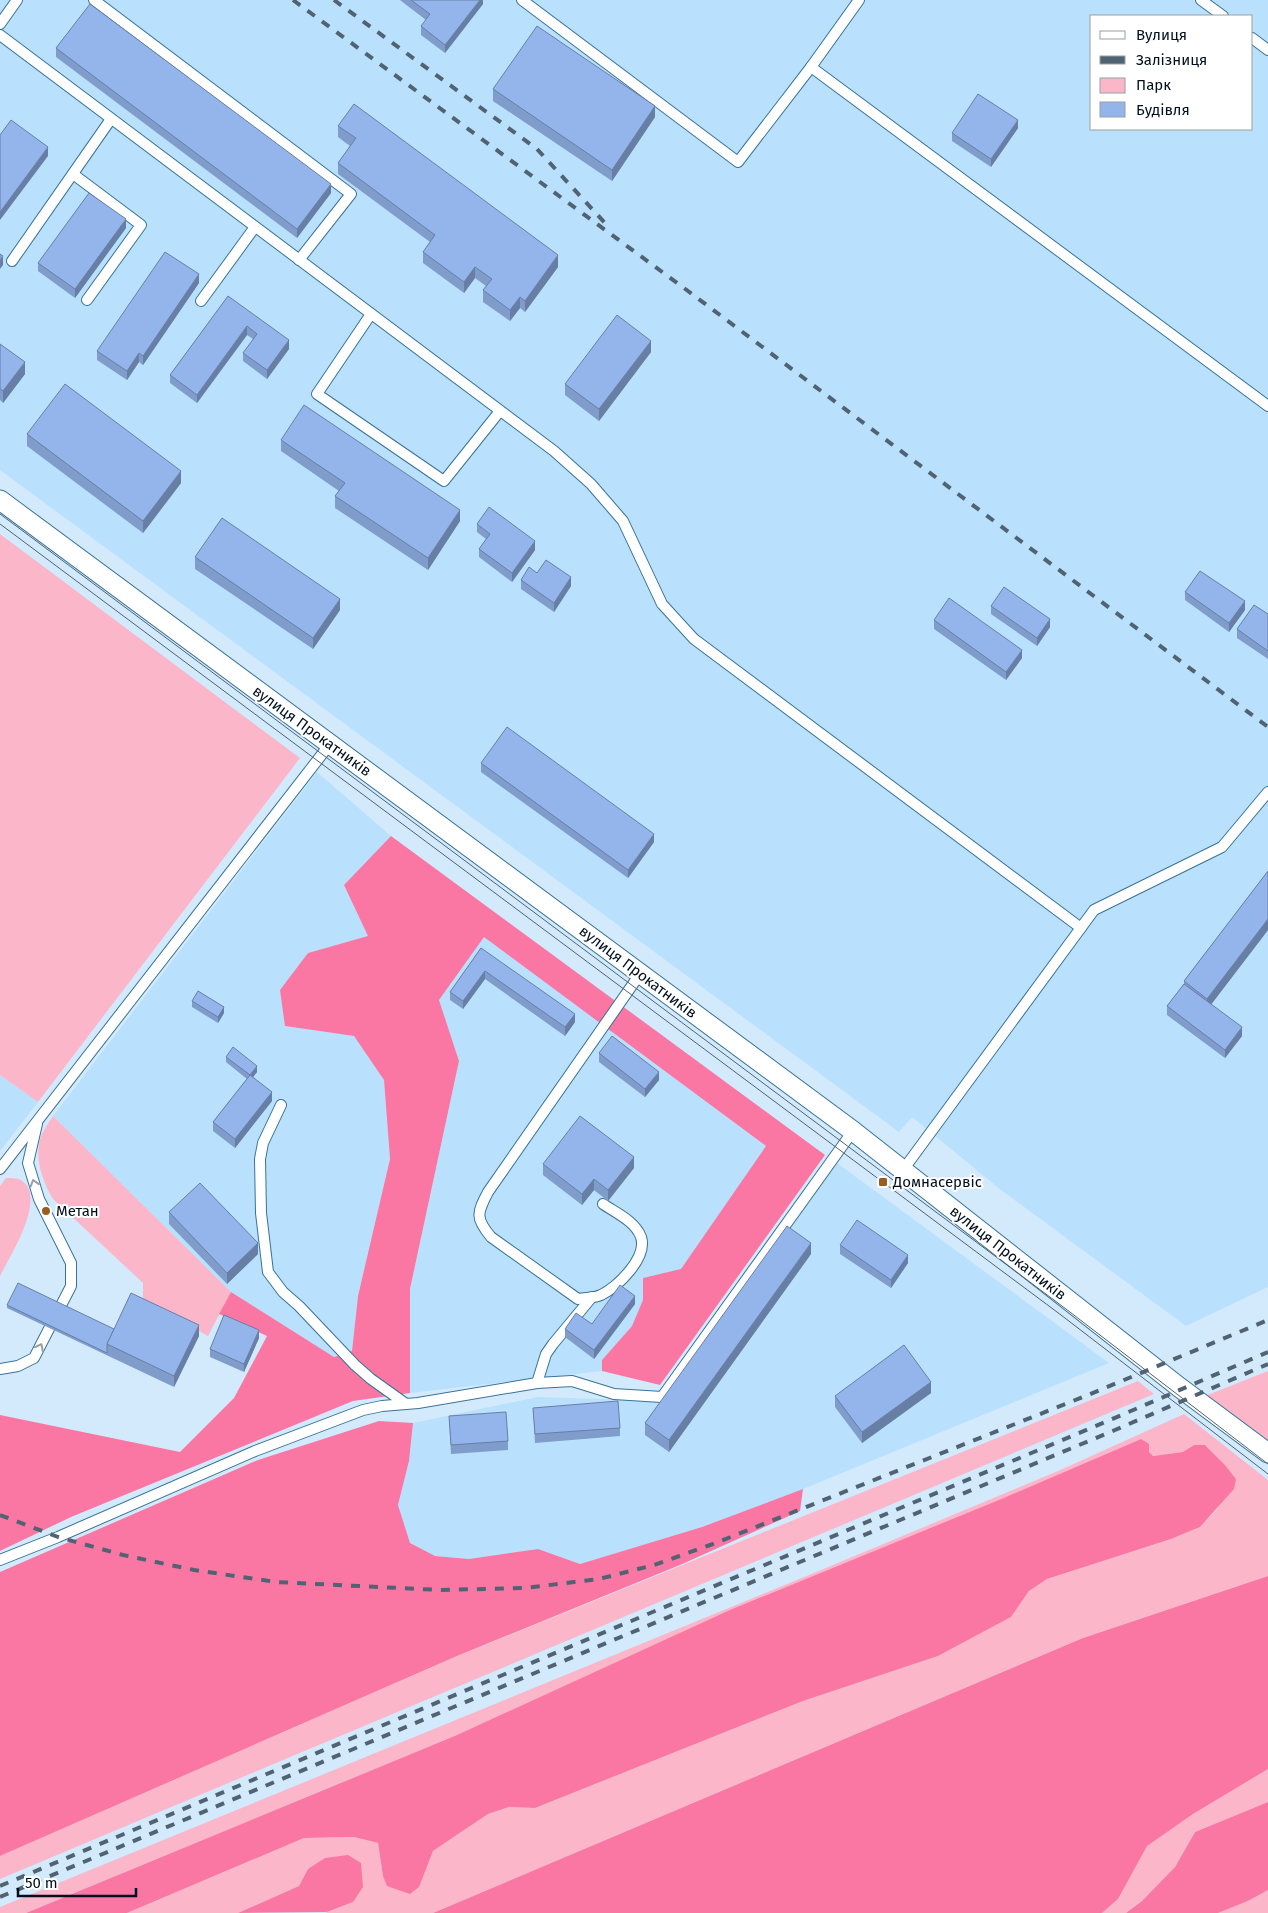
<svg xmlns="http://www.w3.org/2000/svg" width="1268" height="1913" font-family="'Fira Sans',sans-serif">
<rect width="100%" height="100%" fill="#d3eafc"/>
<g fill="#b9e0fd" fill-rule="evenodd">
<path d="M0,0H1268V1287L1186,1326L1001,1190L912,1117L899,1132L0,470ZM1092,16H1252V129H1092Z"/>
<polygon points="317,772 391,836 344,885 369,936 308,953 286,1026 354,1036 384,1080 390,1159 358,1296 352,1352 334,1357 231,1292 53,1116"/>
<polygon points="484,936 766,1146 681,1270 643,1278 644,1300 632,1326 602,1360 602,1371 410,1393 410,1289 459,1061 439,1000"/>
<polygon points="0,1075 38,1102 0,1151"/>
<polygon points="837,1163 1109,1363 803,1489 702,1527 580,1564 537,1549 469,1559 435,1556 410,1544 398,1505 409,1461 413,1423 538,1397 666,1401"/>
</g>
<g fill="#fcb6ca">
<polygon points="0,534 300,758 38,1102 0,1075"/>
<path d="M53,1116L231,1292L208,1336L143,1300V1283L53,1199C42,1181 33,1155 42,1134C45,1128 49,1122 53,1116Z"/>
<path d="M6,1178C10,1178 17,1178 21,1180C48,1197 10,1256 0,1276V1186Z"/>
<polygon points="1268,1371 1268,1444 1205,1396"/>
<polygon points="1138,1381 1154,1394 0,1879 0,1856 457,1656"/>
<polygon points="1184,1414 1268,1480 1268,1576 1083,1638 433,1913 325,1913 353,1902 308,1869 299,1886 238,1913 127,1913 304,1838 354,1837 378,1843 383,1876 428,1863 433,1851 488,1814 509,1807 535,1808 803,1701 938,1656 1011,1617 1029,1591 1047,1579 1171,1539 1200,1527 1217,1509 1236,1479 1225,1465 1205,1445 1194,1445 1184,1452 1152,1456 1141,1439 457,1735 26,1913 0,1913 0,1907 809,1575 1058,1471"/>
<polygon points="1268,1769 1268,1802 1195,1832 1175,1867 1142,1901 1126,1913 1102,1913 1118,1899 1146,1846 1193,1814"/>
<polygon points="1268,1890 1268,1913 1218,1913 1248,1901"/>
</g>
<g fill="#fa77a4">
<polygon points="391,836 825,1155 660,1385 602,1371 602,1360 632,1326 643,1300 643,1278 681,1269 766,1146 484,937 439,1000 459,1061 410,1289 410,1393 353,1401 71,1517 0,1551 0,1415 180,1452 234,1398 267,1336 219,1314 231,1292 334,1357 352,1351 358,1296 390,1159 384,1080 354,1036 285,1026 280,990 308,953 368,936 344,885"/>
<polygon points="379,1421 413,1423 409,1461 398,1505 410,1543 435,1556 469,1559 538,1549 580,1564 702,1527 803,1489 800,1511 680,1565 457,1656 0,1856 0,1572 258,1460"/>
<polygon points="1141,1439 1149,1444 1149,1452 1153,1456 1183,1452 1194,1445 1205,1445 1225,1465 1236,1479 1234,1489 1200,1527 1171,1539 1047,1579 1029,1591 1011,1617 938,1656 803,1701 535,1808 509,1807 488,1814 433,1851 419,1887 410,1894 387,1886 383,1876 378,1843 354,1837 304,1838 127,1913 26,1913 457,1735 730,1610 999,1500"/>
<polygon points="1268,1576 1268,1769 1193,1814 1147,1846 1118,1899 1102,1913 433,1913 1083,1638"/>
<polygon points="1268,1802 1268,1890 1248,1901 1218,1913 1126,1913 1142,1901 1175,1867 1195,1832"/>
<polygon points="348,1855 361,1863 363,1887 353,1902 327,1912 238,1913 299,1886 308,1869 325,1858"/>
</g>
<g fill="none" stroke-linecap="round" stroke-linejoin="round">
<defs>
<g id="lane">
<polyline points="94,0 351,194 299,260"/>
<polyline points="522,0 738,162 811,67 1268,406"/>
<polyline points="1201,0 1223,16"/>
<polyline points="0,24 17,0"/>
<polyline points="0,35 554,451 591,484 623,521 662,604 694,639 1081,928"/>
<polyline points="1252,38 1268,50"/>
<polyline points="811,67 859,0"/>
<polyline points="73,174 141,225 87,300"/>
<polyline points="12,261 111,119"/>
<polyline points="201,301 255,227"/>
<polyline points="371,314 317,394 444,481 500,411"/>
<polyline points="281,1105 263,1143 260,1159 261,1213 268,1272 283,1292 299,1306 355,1365 371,1379 406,1404"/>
<polyline points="0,1169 330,744"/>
<polyline points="903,1170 1094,910 1222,847 1268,792"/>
<path d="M603,1204C616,1213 635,1221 641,1237C648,1258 617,1287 601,1295C594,1298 585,1298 578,1299L491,1237C475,1218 477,1213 488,1192L640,974"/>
<polyline points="0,1369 18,1366 34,1358 71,1286 71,1263 39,1199 28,1163 37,1124"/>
<polyline points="537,1383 546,1354 553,1344 592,1297"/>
<polyline points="0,1560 58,1537 255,1451 363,1410 382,1406 418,1403 537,1383 572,1381 614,1394 662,1397 853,1131"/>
</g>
<polyline id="street" points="0,500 853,1131 1179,1387 1268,1453"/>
</defs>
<use href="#lane" stroke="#387399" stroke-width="12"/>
<use href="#street" stroke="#387399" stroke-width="21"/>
<use href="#lane" stroke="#fff" stroke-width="10"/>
<use href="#street" stroke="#fff" stroke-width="19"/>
<g stroke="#516373" stroke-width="1">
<polyline points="0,514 1066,1309 1268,1464"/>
<polyline points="0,524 1061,1315 1268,1474"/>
</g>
<g stroke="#516373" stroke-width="4" stroke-dasharray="9 9" stroke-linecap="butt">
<polyline points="293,0 688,291 1268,727"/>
<polyline points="334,0 537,149 605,223"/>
<polyline points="0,1515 58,1537 123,1555 194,1570 276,1582 440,1590 525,1588 599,1579 654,1565 713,1544 1088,1395 1268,1320"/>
<polyline points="0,1886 1110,1420 1268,1352"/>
<polyline points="0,1897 1115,1430 1268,1364"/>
</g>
</g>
<g fill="#7f9ccb">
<polygon points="400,0 483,0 483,4 445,53 421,35 421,26 426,20"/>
<polygon points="56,48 331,193 297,238 56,57"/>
<polygon points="493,89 655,117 612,181 493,101"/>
<polygon points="338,126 558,267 525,312 520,308 510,321 483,302 483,290 486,286 475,278 464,293 423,263 423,252 430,242 338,174 338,163 350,146 338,137"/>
<polygon points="1018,128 991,167 952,141 952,133"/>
<polygon points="126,228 75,298 38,271 38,263"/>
<polygon points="199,283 143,365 139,362 127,380 97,360 97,351"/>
<polygon points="228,296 289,349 267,379 243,361 243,353 253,339 247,335 197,403 170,383 170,375"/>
<polygon points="0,344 25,374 3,403 0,400"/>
<polygon points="651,352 599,421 565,395 565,384"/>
<polygon points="27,434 181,483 143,533 27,446"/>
<polygon points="281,440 460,521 428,570 335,508 335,496 339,491 281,451"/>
<polygon points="477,524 535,550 512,582 479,557 479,549 486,539 477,532"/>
<polygon points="195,557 340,610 313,649 195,569"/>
<polygon points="537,573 571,586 554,612 521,589 521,580"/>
<polygon points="1185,592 1245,610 1229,632 1185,600"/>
<polygon points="991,606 1050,627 1037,646 991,614"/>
<polygon points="1268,614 1268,659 1237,638 1237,629"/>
<polygon points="934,620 1022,658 1006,680 934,629"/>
<polygon points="481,763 654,842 628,878 481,772"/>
<polygon points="1268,871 1268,930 1211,1004 1242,1036 1225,1058 1167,1015 1167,1006 1184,984 1184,981"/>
<polygon points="481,948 575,1022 565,1036 485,979 463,1009 450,1000 450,992"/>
<polygon points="192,1001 224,1013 218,1023 192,1007"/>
<polygon points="599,1053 659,1080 645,1097 599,1062"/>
<polygon points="226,1057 257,1072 253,1077 272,1101 235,1148 213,1131 213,1122 247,1079 226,1062"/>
<polygon points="543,1164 634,1168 608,1201 594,1190 582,1205 543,1175"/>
<polygon points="169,1212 258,1254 227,1284 169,1224"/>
<polygon points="840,1245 908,1263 891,1288 840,1254"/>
<polygon points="811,1254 669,1452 645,1435 645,1423"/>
<polygon points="635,1304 594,1359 565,1337 565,1329 592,1324"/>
<polygon points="7,1305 114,1329 199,1336 174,1387 7,1308"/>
<polygon points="259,1338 244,1372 210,1357 210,1349"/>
<polygon points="931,1393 862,1443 835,1407 835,1396"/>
<polygon points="533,1408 620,1428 620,1436 535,1443"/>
<polygon points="449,1416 508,1441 508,1450 451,1454"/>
</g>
<g fill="#687fa5">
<polygon points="480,0 483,0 483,4 445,53 445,45"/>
<polygon points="655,106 655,117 612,181 612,170"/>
<polygon points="1018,120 1018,128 991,167 991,159"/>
<polygon points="48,147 48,156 0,220 0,212"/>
<polygon points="331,184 331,193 297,238 297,229"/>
<polygon points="126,219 126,228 75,298 75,289"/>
<polygon points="558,255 558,267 525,312 525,301"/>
<polygon points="3,256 3,265 0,269 0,261"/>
<polygon points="475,267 475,278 464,293 464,282"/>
<polygon points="199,274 199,283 143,365 143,356"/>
<polygon points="520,297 520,308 510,321 510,310"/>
<polygon points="247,326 247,335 197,403 197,395"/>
<polygon points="289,340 289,349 267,379 267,370"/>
<polygon points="651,341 651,352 599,421 599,409"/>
<polygon points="139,353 139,362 127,380 127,371"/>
<polygon points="25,362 25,374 3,403 3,391"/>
<polygon points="181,471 181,483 143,533 143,521"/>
<polygon points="460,510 460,521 428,570 428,558"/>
<polygon points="535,541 535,550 512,582 512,573"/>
<polygon points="571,577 571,586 554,612 554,603"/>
<polygon points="340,599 340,610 313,649 313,638"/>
<polygon points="1245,601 1245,610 1229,632 1229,623"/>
<polygon points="1050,619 1050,627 1037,646 1037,638"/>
<polygon points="1022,650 1022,658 1006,680 1006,672"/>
<polygon points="654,834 654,842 628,878 628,870"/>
<polygon points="1268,919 1268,930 1207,1010 1207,999"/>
<polygon points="485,971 485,979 463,1009 463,1001"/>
<polygon points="224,1007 224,1013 218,1023 218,1017"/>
<polygon points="575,1014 575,1022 565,1036 565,1027"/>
<polygon points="1242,1027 1242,1036 1225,1058 1225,1050"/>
<polygon points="257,1066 257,1072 250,1081 250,1075"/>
<polygon points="659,1072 659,1080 645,1097 645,1089"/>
<polygon points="272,1092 272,1101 235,1148 235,1139"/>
<polygon points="634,1157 634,1168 608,1201 608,1190"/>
<polygon points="594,1179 594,1190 582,1205 582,1194"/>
<polygon points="258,1243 258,1254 227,1284 227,1273"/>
<polygon points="811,1243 811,1254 669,1452 669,1440"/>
<polygon points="908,1255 908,1263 891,1288 891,1280"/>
<polygon points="635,1296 635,1304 594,1359 594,1350"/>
<polygon points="199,1325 199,1336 174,1387 174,1376"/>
<polygon points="259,1330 259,1338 244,1372 244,1364"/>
<polygon points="931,1382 931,1393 862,1443 862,1432"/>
</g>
<g fill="#94b5ec" stroke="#687fa5">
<polygon points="411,0 480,0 445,45 421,26 430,14"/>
<polygon points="90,4 331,184 297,229 56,48"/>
<polygon points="537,26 655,106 612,170 493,89"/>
<polygon points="978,94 1018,120 991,159 952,133"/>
<polygon points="354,104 558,255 525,301 520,297 510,310 483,290 492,279 475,267 464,282 423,252 435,235 338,163 356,138 338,126"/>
<polygon points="11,120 48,147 0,212 0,135"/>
<polygon points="89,193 126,219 75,289 38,263"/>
<polygon points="165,252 199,274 143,356 139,353 127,371 97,351"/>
<polygon points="0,254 3,256 0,261"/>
<polygon points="228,296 289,340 267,370 243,353 257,334 247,326 197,395 170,375"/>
<polygon points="617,315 651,341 599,409 565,384"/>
<polygon points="0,344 25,362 3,391 0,389"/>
<polygon points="65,384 181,471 143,521 27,434"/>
<polygon points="304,405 460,510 428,558 335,496 345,483 281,440"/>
<polygon points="489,507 535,541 512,573 479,549 490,534 477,524"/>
<polygon points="222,518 340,599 313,638 195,557"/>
<polygon points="546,560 571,577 554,603 521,580 529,567 537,573"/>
<polygon points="1200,571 1245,601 1229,623 1185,592"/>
<polygon points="1004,587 1050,619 1037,638 991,606"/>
<polygon points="949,598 1022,650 1006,672 934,620"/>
<polygon points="1254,605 1268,614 1268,651 1237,629"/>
<polygon points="507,727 654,834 628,870 481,763"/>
<polygon points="1268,871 1268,919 1207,999 1184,981"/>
<polygon points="481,948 575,1014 565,1027 485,971 463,1001 450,992"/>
<polygon points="1184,984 1242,1027 1225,1050 1167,1006"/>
<polygon points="198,991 224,1007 218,1017 192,1001"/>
<polygon points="612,1036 659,1072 645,1089 599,1053"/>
<polygon points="233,1047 257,1066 250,1075 226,1057"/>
<polygon points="250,1075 272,1092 235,1139 213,1122"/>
<polygon points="580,1116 634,1157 608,1190 594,1179 582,1194 543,1164"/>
<polygon points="200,1183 258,1243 227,1273 169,1212"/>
<polygon points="857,1220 908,1255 891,1280 840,1245"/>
<polygon points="787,1226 811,1243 669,1440 645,1423"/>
<polygon points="18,1283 114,1329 107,1344 107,1353 7,1305"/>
<polygon points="620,1285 635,1296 594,1350 565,1329 576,1313 592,1324"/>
<polygon points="131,1293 199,1325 174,1376 107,1344"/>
<polygon points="224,1315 259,1330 244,1364 210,1349"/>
<polygon points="904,1345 931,1382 862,1432 835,1396"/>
<polygon points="618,1401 620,1428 535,1434 533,1408"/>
<polygon points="506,1412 508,1441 451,1445 449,1416"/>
</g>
<defs><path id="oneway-chevron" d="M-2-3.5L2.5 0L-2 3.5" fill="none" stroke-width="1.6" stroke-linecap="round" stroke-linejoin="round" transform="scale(1.25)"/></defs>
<g stroke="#999fa5">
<use href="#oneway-chevron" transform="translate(34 1183) rotate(-107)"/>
<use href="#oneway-chevron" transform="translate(40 1347) rotate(-63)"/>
</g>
<g fill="#9a5c21" stroke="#fff" stroke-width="2">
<rect x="878" y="1177" width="10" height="10" rx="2.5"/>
<circle cx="46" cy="1211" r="5"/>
</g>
<g text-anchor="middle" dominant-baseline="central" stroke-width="4" stroke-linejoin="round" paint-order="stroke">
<g font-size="15" fill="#000f1e" stroke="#fff">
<text transform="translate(312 731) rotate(36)">вулиця Прокатників</text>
<text transform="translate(638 972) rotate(37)">вулиця Прокатників</text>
<text transform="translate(1008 1253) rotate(38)">вулиця Прокатників</text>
</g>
<g font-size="15" fill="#000f1e" stroke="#fff" text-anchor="start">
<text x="893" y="1182">Домнасервіс</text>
<text x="56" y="1211">Метан</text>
</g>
</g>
<rect x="1090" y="15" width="162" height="115" fill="#ffffff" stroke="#999fa5"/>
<rect x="1100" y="31" width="25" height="8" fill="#ffffff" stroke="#999fa5"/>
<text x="1136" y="40" font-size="15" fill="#000f1e">Вулиця</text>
<rect x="1100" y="56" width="25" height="8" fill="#516373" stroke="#999fa5"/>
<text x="1136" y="65" font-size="15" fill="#000f1e">Залізниця</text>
<rect x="1100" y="78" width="25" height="15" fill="#fcb6ca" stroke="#999fa5"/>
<text x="1136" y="90" font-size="15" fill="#000f1e">Парк</text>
<rect x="1100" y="102" width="25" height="15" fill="#94b5ec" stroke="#999fa5"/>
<text x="1136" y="115" font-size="15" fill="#000f1e">Будівля</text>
<path d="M18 1888v8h118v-8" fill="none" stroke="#000f1e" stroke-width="2.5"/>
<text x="25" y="1888" font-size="15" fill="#000f1e" stroke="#ffffff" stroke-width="4" paint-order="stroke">50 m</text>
</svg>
